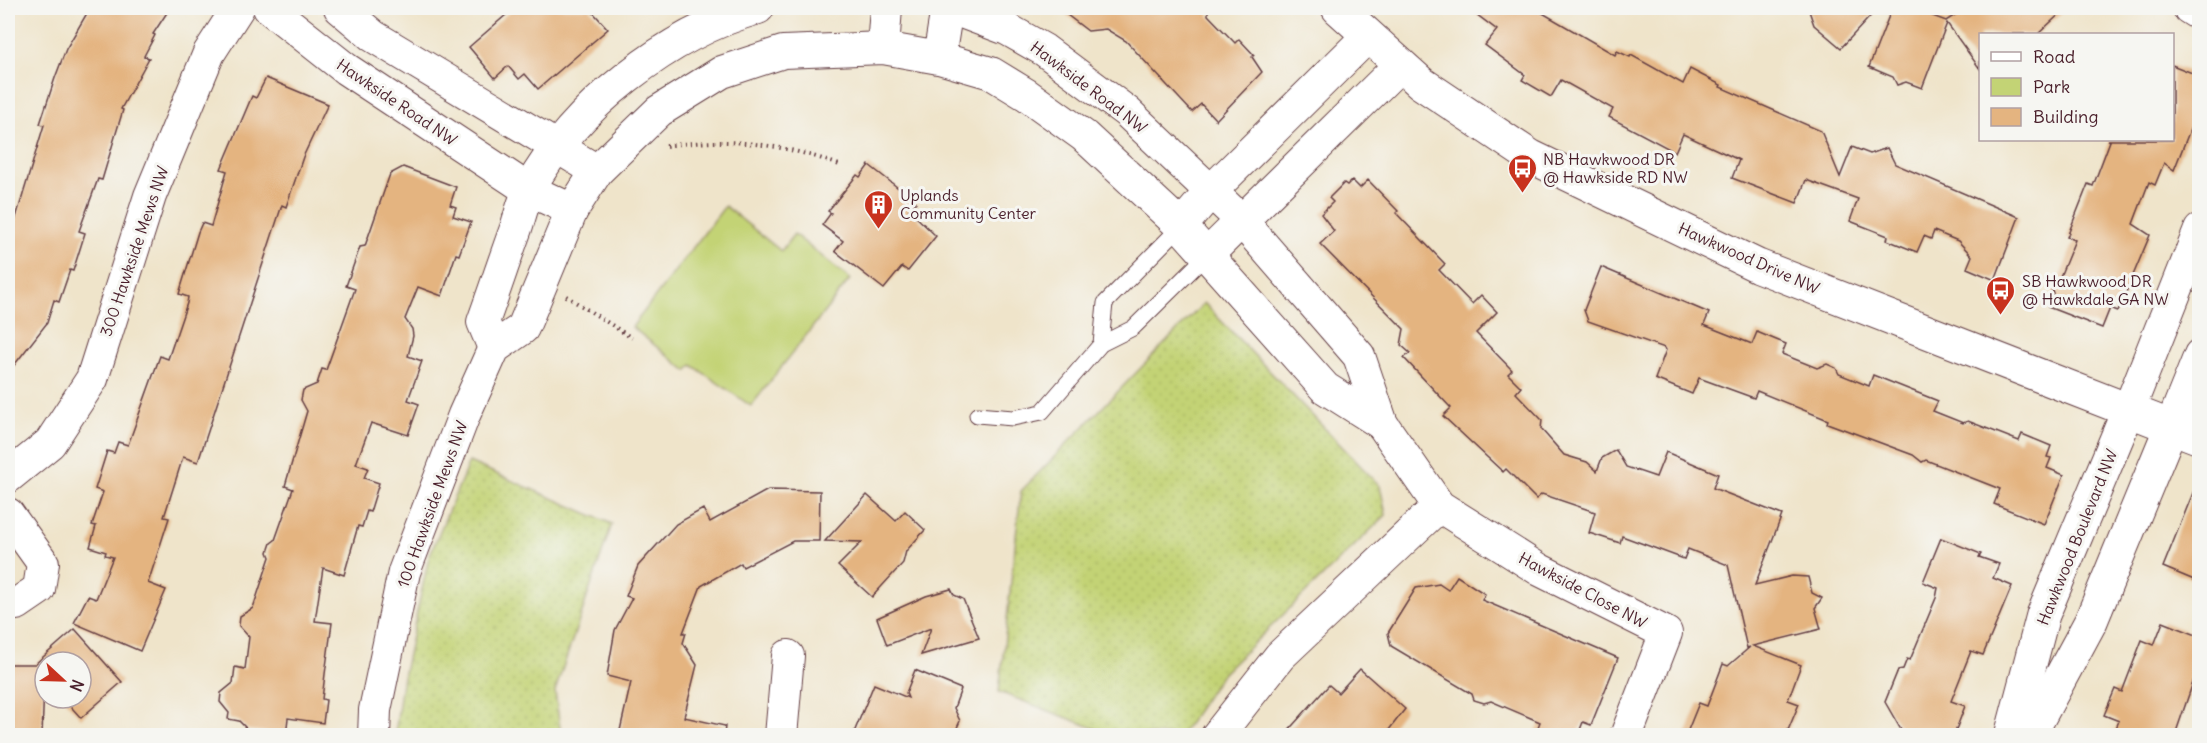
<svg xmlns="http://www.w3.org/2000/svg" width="2207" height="743" font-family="Delius,sans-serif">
<defs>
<pattern id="green-dots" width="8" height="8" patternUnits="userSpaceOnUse" patternTransform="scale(1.5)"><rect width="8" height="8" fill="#c3d375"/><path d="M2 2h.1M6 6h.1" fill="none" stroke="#a9b565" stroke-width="1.8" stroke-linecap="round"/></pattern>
</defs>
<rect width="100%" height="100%" fill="#f6f6f2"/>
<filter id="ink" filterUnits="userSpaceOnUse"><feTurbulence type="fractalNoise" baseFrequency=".0167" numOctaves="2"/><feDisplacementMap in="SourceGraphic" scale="12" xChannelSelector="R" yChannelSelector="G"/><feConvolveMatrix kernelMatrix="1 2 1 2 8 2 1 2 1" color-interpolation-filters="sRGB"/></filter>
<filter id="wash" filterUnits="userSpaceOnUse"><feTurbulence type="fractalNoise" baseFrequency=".008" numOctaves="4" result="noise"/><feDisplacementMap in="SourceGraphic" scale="24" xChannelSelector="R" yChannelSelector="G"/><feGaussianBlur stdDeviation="1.35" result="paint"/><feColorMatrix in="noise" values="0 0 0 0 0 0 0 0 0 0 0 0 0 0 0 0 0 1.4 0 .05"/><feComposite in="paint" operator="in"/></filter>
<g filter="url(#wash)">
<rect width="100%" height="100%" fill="#efe4ca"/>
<g fill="url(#green-dots)" stroke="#867950" stroke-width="1.5">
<polygon points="1204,303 1380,486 1386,515 1221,675 1181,735 1112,735 999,692 1021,491"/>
<polygon points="469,462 612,524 555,691 561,735 395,735 402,682 429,557"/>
</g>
<polygon fill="#c3d375" stroke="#867950" stroke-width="1.5" points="725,206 781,251 794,234 850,279 751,406 692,365 687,371 632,327"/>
<g id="blocks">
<g fill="#e4b480">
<polygon points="90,8 170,8 153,34 155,35 144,56 149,58 121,109 123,110 102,180 98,179 79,231 85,233 73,271 70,270 59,302 54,300 47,323 8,373 8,244 44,125 40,124 55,78 66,49"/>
<polygon points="514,8 589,8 608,29 538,89 525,74 519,79 508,66 495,78 469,47"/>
<polygon points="1058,8 1208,8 1208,15 1235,43 1239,39 1254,55 1252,57 1262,72 1216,120 1201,104 1192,112 1126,41 1106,29 1088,31"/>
<polygon points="1468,8 1534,8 1615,55 1617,51 1630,57 1631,55 1683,84 1690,69 1721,85 1720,87 1821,131 1840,177 1852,147 1870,154 1887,148 1895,164 2019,217 1995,280 1967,268 1972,256 1958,241 1934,231 1931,239 1924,236 1917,252 1887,240 1888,236 1850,221 1858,199 1806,180 1797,203 1732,178 1739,160 1683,134 1675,152 1609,117 1613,109 1561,80 1551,97 1522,80 1525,75 1485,45 1497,30"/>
<polygon points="1808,8 1878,8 1841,48 1814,25"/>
<polygon points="1892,8 1911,8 1946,21 1966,8 2066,8 2038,34 1980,34 1980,69 1947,23 1922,88 1906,82 1897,85 1893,77 1869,67"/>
<polygon points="2172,65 2195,74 2199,85 2199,107 2174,170 2164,163 2155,185 2149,182 2133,224 2150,235 2118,311 2110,308 2102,328 2048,307 2053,293 2049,282 2059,279 2075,240 2067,237 2088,184 2093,186 2110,141 2108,140 2172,140"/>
<polygon points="266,78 328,104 303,157 286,207 282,205 198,462 183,457 164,517 169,518 148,583 166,590 140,651 74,623 88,596 96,599 113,557 105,555 106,552 90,547 96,526 92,525 103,492 95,489 107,451 114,453 118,442 128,445 160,356 168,359 187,303 188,297 179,294 198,232 202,223 211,226 227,171 221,169 252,96 256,98"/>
<polygon points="869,165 916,202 909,210 936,236 908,271 902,267 884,289 835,251 843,241 822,225 831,213 828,211 857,175 860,177"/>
<polygon points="403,167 456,187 450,205 456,207 453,216 471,222 459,255 456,254 442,296 418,287 405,319 412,329 413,336 408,356 422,361 408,400 419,404 408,435 371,423 356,464 368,468 364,478 379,483 370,512 367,511 362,527 358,526 344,575 323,568 315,621 332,623 325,674 322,699 326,700 323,723 288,718 286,735 248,730 239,721 228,719 229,713 220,702 221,693 233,683 235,667 245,669 249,637 239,626 240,616 253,608 270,557 268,552 271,543 275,540 293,489 285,486 307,411 301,400 303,390 317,384 322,369 326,370 355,289 346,286 360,247 365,246 390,174"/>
<polygon points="1352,180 1360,188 1368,180 1398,211 1396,213 1445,264 1439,270 1472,304 1481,295 1497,312 1476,333 1512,370 1508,374 1521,387 1516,393 1542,420 1541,429 1564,455 1587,462 1597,471 1602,458 1616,450 1626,467 1656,477 1666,452 1718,474 1713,488 1782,515 1755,585 1792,576 1808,577 1812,593 1822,598 1815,608 1821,629 1753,646 1801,665 1788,700 1799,704 1786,735 1686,735 1699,703 1707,706 1723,664 1728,666 1750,647 1747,648 1728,565 1688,549 1684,559 1622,536 1620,543 1589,533 1595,512 1542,494 1536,499 1506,469 1503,472 1443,416 1451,408 1404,358 1410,353 1401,345 1404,329 1320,244 1334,231 1321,214 1333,202 1329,198 1344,183 1347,185"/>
<polygon points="1601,267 1709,313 1704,325 1752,344 1757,332 1786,344 1782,354 1817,368 1827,364 1836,368 1839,374 1869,386 1873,375 1938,401 1933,411 1963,423 1968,421 2019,441 2022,434 2051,446 2047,457 2051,458 2047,468 2064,475 2044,524 1994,504 2000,489 1926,460 1922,462 1913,455 1827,423 1828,420 1757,391 1754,398 1699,378 1692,394 1655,379 1666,350 1665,348 1588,321 1584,310"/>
<polygon points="2199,478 2199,582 2163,567"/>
<polygon points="768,490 820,491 819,541 793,541 743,567 741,563 701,586 683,633 686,633 683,643 697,665 684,717 725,726 724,735 619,735 631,682 607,676 615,630 632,598 626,596 638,566 676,524 703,509 710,522"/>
<polygon points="867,495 896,521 905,511 925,530 906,551 903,563 872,597 838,566 862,542 825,541"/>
<polygon points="1941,538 1981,554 1979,557 1999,564 1993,578 2012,586 1983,655 1971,651 1951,701 1965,706 1954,735 1904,735 1885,702 1898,670 1903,669 1907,659 1910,660 1936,598 1938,588 1923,582"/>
<polygon points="1457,576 1485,594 1482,600 1618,658 1591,725 1583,722 1578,735 1535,735 1540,722 1491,701 1484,703 1474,700 1472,694 1391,646 1388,633 1416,588 1439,584 1448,590"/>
<polygon points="951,589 954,595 963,599 979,638 921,655 931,628 887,645 877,618 926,596"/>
<polygon points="2163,622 2199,636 2199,665 2175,735 2113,735 2119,721 2104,715 2115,689 2122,692 2142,640 2154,645"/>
<polygon points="75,629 122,682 81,718 63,698 81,698 81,662 45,662 42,735 8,735 8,664 35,664"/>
<polygon points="1360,669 1405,709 1385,735 1284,735 1329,685 1338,693"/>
<polygon points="915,670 961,689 954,708 960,721 956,730 943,735 853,735 874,684 908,698 906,693"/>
</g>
</g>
</g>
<g filter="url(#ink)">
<use href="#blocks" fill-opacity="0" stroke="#633d43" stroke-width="1.5"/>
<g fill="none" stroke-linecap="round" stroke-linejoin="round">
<defs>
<g id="service">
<polyline points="1101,344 1105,303 1181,226"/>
<polyline points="977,415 1013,418 1042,412 1101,344 1133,328 1207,255"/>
</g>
<g id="minor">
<polyline points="269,8 346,69 529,190 572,210"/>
<polyline points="340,8 373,36 597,171"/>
<polyline points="951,8 1007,29 1044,50 1127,112 1241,220 1359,356 1382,424 1439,506 1540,570 1666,633 1626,736"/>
<polyline points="2189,8 2200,15"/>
<polyline points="883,48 886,8"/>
<polyline points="939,58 947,8"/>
<polyline points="1181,226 1211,191 1368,36"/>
<polyline points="1207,255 1400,65"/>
<path d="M494,348L483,322C494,292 504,261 515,231C520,217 523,201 530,188C574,107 669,33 758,8"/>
<polyline points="2129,409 2200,230"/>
<polyline points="2171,427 2200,355"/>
<polyline points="8,477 50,443 92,379 150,196 209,53 238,8"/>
<polyline points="8,514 43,563 39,589 17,604 8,604"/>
<polyline points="374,736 375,710 404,572 464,415 494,348 523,328 572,210 597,171 659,111 722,72 783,52 883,48 939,58 991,73 1027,95 1084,136 1181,226 1325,388 1382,424"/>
<polyline points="781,736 788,656"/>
<polyline points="1217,736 1280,656 1439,506"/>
</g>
<g id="tertiary">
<polyline points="1338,8 1421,83 1530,156 1758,266 2200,438"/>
<polyline points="2011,736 2043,615 2129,409"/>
<polyline points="2029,736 2091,621 2171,427"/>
</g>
</defs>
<use href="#service" stroke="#633d43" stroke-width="17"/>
<use href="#minor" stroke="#633d43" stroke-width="34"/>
<use href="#tertiary" stroke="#633d43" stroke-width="35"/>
<g stroke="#633d43" stroke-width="4" stroke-dasharray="1.5 4.5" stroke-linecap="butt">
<path d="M666,146C730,137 782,143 842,166"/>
<polyline points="566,296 632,338"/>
</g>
<use href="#service" stroke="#fff" stroke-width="15"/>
<use href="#minor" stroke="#fff" stroke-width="32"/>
<use href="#tertiary" stroke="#fff" stroke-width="33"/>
</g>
</g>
<defs>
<symbol id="bus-pin" viewBox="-11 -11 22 30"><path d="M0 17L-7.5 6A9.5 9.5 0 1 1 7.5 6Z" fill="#c8321e" stroke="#f6f6f2"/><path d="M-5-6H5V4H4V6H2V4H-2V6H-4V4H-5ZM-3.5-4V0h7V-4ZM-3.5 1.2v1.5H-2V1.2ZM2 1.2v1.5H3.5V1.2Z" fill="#fff"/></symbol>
<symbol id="building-pin" viewBox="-11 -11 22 30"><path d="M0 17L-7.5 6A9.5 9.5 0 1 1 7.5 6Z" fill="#c8321e" stroke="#f6f6f2"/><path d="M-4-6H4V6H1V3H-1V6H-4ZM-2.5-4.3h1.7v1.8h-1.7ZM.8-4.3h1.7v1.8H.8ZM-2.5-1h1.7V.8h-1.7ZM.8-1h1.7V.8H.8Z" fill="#fff"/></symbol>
</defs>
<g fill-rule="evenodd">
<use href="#bus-pin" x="1506" y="152" width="33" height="45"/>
<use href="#building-pin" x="862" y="188" width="33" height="45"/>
<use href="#bus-pin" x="1984" y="274" width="33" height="45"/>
</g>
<g text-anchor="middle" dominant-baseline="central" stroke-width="6" stroke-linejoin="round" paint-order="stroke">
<g font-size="16" fill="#4a1f2b" stroke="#f6f6f2">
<text transform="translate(1089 87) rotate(37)">Hawkside Road NW</text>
<text transform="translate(397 102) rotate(34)">Hawkside Road NW</text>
<text transform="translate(134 251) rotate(-71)">300 Hawkside Mews NW</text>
<text transform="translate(1749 258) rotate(24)">Hawkwood Drive NW</text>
<text transform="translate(432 504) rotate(-70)">100 Hawkside Mews NW</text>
<text transform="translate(2077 537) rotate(-68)">Hawkwood Boulevard NW</text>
<text transform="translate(1583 590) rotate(28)">Hawkside Close NW</text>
</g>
<g font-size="16" fill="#4a1f2b" stroke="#f6f6f2" text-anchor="start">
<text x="1543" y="159">NB Hawkwood DR<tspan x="1543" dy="18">@ Hawkside RD NW</tspan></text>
<text x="900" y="195">Uplands<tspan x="900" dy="18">Community Center</tspan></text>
<text x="2022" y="281">SB Hawkwood DR<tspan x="2022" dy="18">@ Hawkdale GA NW</tspan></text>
</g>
</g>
<rect width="2207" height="743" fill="none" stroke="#f6f6f2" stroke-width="30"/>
<rect x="1979" y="33" width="195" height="108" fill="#f6f6f2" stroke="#b1a0a2" stroke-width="1.5"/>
<rect x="1991" y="52" width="30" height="9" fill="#ffffff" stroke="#b1a0a2" stroke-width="1.5"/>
<text x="2033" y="63" font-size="18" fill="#4a1f2b">Road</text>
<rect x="1991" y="78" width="30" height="18" fill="#c3d375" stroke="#b1a0a2" stroke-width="1.5"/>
<text x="2033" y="93" font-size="18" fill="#4a1f2b">Park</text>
<rect x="1991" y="108" width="30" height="18" fill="#e4b480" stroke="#b1a0a2" stroke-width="1.5"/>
<text x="2033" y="123" font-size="18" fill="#4a1f2b">Building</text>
<g transform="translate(63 680) rotate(112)"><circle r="28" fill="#f6f6f2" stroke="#b1a0a2" stroke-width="1.5"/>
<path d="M0-4.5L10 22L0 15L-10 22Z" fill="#c8321e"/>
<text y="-9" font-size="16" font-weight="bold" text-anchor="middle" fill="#4a1f2b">N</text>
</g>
</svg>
